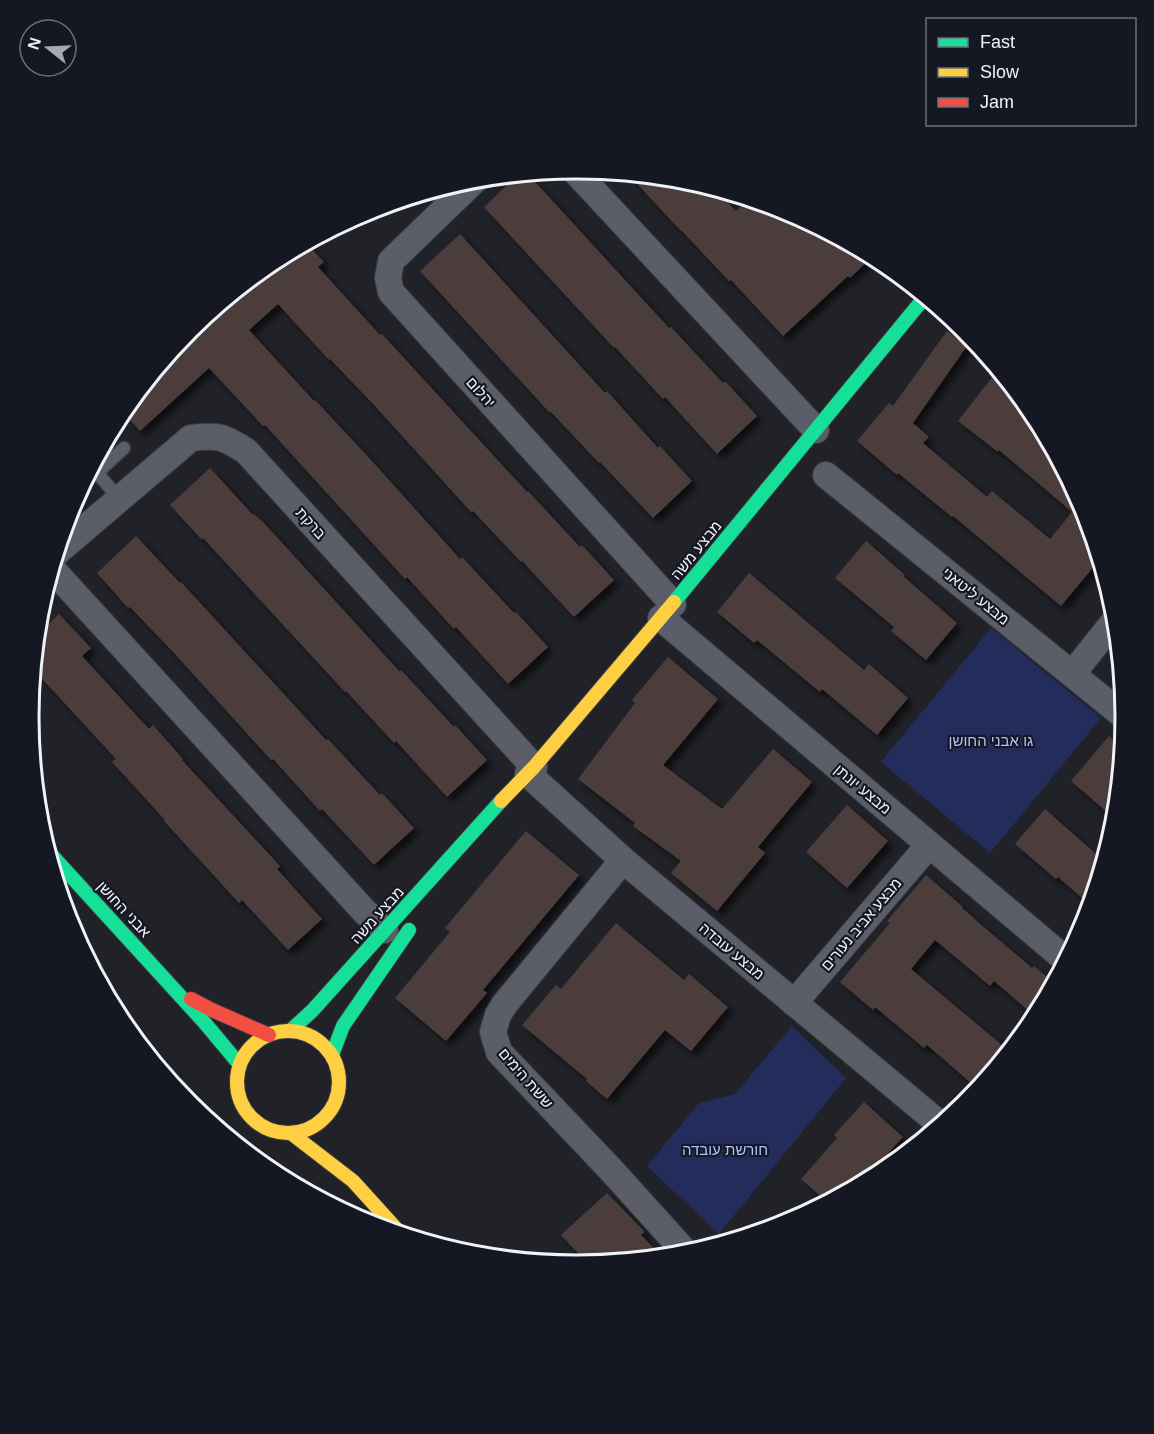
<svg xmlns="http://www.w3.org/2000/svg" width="1154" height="1434" font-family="Helvetica,Heebo,sans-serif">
<defs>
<filter id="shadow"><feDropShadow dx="5.5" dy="5.5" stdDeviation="3" flood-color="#0009"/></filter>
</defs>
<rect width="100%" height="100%" fill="#212228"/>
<g fill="#242c5b">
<polygon points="991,628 1101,718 990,853 881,762"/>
<polygon points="792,1026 846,1078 719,1234 647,1166 699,1103 735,1094"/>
</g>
<g fill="#4b3d3b" filter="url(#shadow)">
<polygon points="527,173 669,328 671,327 723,383 725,381 757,416 717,454 665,397 663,399 615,347 614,348 484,207 519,174"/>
<polygon points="628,174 684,179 715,189 736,211 749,199 787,210 873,256 850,278 848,276 783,336 731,280 729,281 681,230 681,231"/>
<polygon points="460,234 605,393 607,391 658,448 660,446 692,481 653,518 600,462 599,463 551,412 550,413 420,271"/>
<polygon points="306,243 324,262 318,267 380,335 382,334 527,492 528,491 580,547 582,545 614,580 574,617 522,561 521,562 473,511 471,512 374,405 330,359 329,360 278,304 249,330 314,401 315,400 371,460 460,559 462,557 514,613 516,612 548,647 508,684 456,627 454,629 407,577 405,579 265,425 263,426 209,368 140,431 122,411 189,329 273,261"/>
<polygon points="947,331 967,346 913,423 929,437 923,443 987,497 992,491 1050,539 1072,512 999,450 998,452 958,421 993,376 1024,401 1033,413 1084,507 1100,559 1061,606 953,516 952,517 898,473 897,475 857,441 889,403 893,406"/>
<polygon points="210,468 253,515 254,514 264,523 400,672 401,670 454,727 455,725 487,760 447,797 396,741 394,743 346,691 345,692 203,538 202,540 170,505"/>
<polygon points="136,536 180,583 181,582 326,740 328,739 380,795 382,793 414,828 374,865 322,809 320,811 273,759 271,760 174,653 130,607 128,608 97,573"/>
<polygon points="866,541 905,575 903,576 957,623 926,660 891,631 894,627 835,578"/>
<polygon points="749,573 864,670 869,664 908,698 877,735 822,689 820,692 757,640 754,643 717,612"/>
<polygon points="59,614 91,648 82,656 149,729 153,725 183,759 182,760 280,866 277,869 322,919 288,950 242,900 239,903 164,821 165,820 112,762 116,759 33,669 37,635"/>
<polygon points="668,657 718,699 663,765 722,809 773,749 812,782 758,847 765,853 717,911 671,873 681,861 633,826 635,823 578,779 635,703 632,700"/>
<polygon points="1109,736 1122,748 1115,819 1071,781"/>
<polygon points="847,805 888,841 847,888 806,852"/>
<polygon points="1045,809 1104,861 1090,905 1058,877 1056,879 1015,844"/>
<polygon points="526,831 579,875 483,990 487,993 446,1041 395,998 450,932 445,928"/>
<polygon points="926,875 963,907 962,908 985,928 1032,968 1034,966 1054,983 1036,1017 994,981 990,986 935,940 911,969 1009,1051 978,1089 927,1045 924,1048 875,1007 873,1010 840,982 890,923 887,921"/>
<polygon points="616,923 684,980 689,974 728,1007 691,1051 665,1030 607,1099 586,1081 587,1079 522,1025 556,985 561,989"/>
<polygon points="864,1102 903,1137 873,1170 872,1169 856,1187 827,1202 801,1179 837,1138 834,1135"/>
<polygon points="607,1193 645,1232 641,1235 663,1257 588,1264 561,1235"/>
</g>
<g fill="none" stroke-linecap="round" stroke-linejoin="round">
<defs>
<polyline id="lane" points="119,498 97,473 124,448"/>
<g id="street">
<polyline points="573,169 816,430"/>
<polyline points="477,178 391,261 388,278 391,292 673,604"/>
<polyline points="826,475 1125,717"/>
<path d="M57,552L191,438C218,435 223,436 246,451L534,767"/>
<polyline points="52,569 365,912 385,930"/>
<polyline points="661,618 1066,960"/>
<polyline points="1073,673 1116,619"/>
<polyline points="528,774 623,860 941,1125"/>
<polyline points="623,860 504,1005 498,1015 493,1032 499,1052 613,1172 687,1254"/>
<polyline points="794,1003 929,845"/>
</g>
<g id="fast">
<polyline points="674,602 925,297"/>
<polyline points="47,850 204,1022 240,1065"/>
<polyline points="290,1031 312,1011 501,801"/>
<polyline points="332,1055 343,1026 409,930"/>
</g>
<g id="slow">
<polyline points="501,801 534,767 674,602"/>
<circle cx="288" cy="1082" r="51"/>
<polyline points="292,1134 353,1181 401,1234"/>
</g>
<polyline id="jam" points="191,999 212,1010 269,1035"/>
</defs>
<use href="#lane" stroke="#3b3c40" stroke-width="15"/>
<use href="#street" stroke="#3b3c40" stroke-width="28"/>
<use href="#fast" stroke="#3b3c40" stroke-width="16"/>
<use href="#slow" stroke="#3b3c40" stroke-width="16"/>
<use href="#jam" stroke="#3b3c40" stroke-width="16"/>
<use href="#lane" stroke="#5b5e69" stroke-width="12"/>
<use href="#street" stroke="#5b5e69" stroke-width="26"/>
<use href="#fast" stroke="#16e098" stroke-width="14"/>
<use href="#slow" stroke="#ffcf43" stroke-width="14"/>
<use href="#jam" stroke="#f24e42" stroke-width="14"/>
</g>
<g text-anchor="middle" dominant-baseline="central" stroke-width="4.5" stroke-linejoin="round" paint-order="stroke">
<g font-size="15" fill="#f0f2f9" stroke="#151822">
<text transform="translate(481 392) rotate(48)">יהלום</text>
<text transform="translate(311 523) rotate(48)">ברקת</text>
<text transform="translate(696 550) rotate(-51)">מבצע משה</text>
<text transform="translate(976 596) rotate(39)">מבצע ליטאני</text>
<text transform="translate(863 789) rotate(40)">מבצע יונתן</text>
<text transform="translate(124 909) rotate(47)">אבני החושן</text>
<text transform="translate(377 915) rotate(-48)">מבצע משה</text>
<text transform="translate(861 924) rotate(-50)">מבצע אביב נעורים</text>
<text transform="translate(732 951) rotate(40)">מבצע עובדה</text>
<text transform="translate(526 1078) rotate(49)">ששת הימים</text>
</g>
<g font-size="15" fill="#aec0ff" stroke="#151822">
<text x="991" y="740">גו אבני החושן</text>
<text x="725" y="1149">חורשת עובדה</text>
</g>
</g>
<path d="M0 0H1154V1434H0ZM39 717a538 538 0 1 1 1076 0a538 538 0 1 1-1076 0Z" fill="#151822" fill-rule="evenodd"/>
<path fill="none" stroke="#f0f2f9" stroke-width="3" d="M39 717a538 538 0 1 1 1076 0a538 538 0 1 1-1076 0Z"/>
<rect x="926" y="18" width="210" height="108" fill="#151822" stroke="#6d6f78" stroke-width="1.5"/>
<rect x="938" y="38" width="30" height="9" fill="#16e098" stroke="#6d6f78" stroke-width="1.5"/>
<text x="980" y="48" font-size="18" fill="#f0f2f9">Fast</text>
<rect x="938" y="68" width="30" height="9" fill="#ffcf43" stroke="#6d6f78" stroke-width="1.5"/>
<text x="980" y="78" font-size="18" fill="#f0f2f9">Slow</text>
<rect x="938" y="98" width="30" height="9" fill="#f24e42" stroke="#6d6f78" stroke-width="1.5"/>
<text x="980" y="108" font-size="18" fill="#f0f2f9">Jam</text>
<g transform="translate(48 48) rotate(288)"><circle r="28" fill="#151822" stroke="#6d6f78" stroke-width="1.5"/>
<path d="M0-4.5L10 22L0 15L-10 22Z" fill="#a8a9b0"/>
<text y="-9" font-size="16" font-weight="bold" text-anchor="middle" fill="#f0f2f9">N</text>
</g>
</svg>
